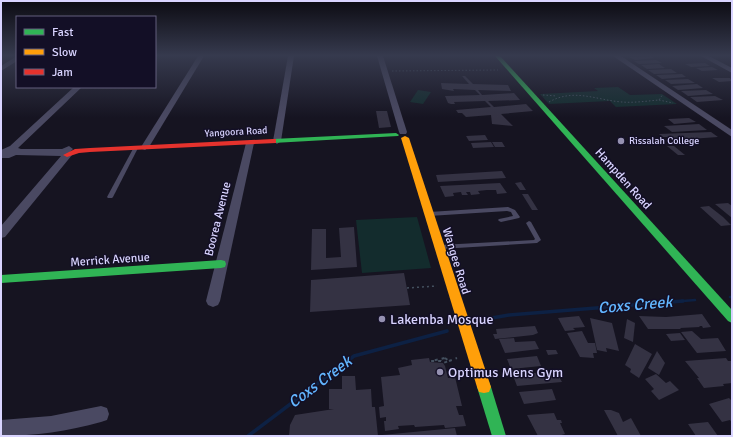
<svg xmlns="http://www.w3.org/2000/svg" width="733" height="437" font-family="Signika,sans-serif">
<rect width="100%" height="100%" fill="#161421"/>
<g fill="#132c2d">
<polygon points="618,87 630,95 662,94 677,104 616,107 610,101 549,104 540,94 598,91 594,88"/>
<polygon points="418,90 431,92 423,104 410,102"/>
<polygon points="417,217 431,268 362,273 356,220"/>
</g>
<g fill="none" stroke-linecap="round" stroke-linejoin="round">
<g stroke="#0d2144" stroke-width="2.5">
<polyline points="730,297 732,297"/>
<polyline points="671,302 695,300"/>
</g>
<g stroke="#0d2144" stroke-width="3.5">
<polyline points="480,320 509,315 683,301"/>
<polyline points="248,436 354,356 447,331"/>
</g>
</g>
<g fill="#343243">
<polygon points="651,56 654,58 635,60 629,57"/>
<polygon points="656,60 662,63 639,64 634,61"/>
<polygon points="705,63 710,66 691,67 685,64"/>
<polygon points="659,64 665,68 647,69 641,65"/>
<polygon points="712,67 718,70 702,71 696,68"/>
<polygon points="671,69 677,73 654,74 648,70"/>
<polygon points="682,74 686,77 662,79 656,75"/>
<polygon points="462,76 465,76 473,84 508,85 511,91 478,90 482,95 514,93 520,100 488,101 494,107 526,104 533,111 501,114 513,126 492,124 491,115 466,117 462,113 458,113 456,110 491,107 485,101 454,102 455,104 451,104 448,103 445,96 480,95 475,90 453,89 454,91 442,89 441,83 469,84"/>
<polygon points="712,78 730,78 732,81 719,82"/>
<polygon points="688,79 695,83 671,84 665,80"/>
<polygon points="697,84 703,88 678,90 672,86"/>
<polygon points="706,90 713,94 688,96 681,91"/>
<polygon points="715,96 723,100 697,102 690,97"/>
<polygon points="376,111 387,111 391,127 379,128"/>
<polygon points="689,118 696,122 674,124 668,119"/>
<polygon points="699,124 707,130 672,132 664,126"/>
<polygon points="711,132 718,137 676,140 672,137 663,137 659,134"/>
<polygon points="485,135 488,140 469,141 466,136"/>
<polygon points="491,142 494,147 473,148 471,143"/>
<polygon points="492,142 502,142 505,147 495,147"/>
<polygon points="667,146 674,146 685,155 678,155"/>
<polygon points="502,171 506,178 438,182 436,175"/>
<polygon points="521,182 526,190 520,190 515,183"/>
<polygon points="500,183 507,193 497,194 496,190 487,190 478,191 480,194 471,195 470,192 466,192 468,195 462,195 461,192 453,193 454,196 445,197 440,186"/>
<polygon points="522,194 528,194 538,210 532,210"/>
<polygon points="728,203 732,206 732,218 715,204"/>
<polygon points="709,206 723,217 731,225 721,226 700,207"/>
<polygon points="354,227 357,267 311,270 312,229 326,229 326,258 341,257 339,228"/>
<polygon points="404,273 410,305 310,312 311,280"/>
<polygon points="702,314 711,327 703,328 702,326 699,326 700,327 680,328 681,329 648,329 639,316 666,317"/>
<polygon points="579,316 585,327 573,328 575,330 565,331 558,318"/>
<polygon points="590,318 612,323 619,351 606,348 607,352 597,350"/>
<polygon points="627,319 635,323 633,342 624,338"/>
<polygon points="535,326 538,333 533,335 495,339 493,334 497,334 496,329"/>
<polygon points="582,331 588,343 595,343 597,353 593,353 594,358 580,357 567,333"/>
<polygon points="692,331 701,339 718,338 726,351 697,353 681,332"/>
<polygon points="680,333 685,340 671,341 666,334"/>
<polygon points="514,338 515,342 535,341 539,349 505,353 499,339"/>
<polygon points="635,344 652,354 639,378 630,372 631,369 625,365"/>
<polygon points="546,350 556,350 558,354 548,355"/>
<polygon points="657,351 665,363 659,375 648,368"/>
<polygon points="537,356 541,366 511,369 507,359"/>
<polygon points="429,358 430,362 443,363 445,366 448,378 455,377 462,406 456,406 459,415 463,415 466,426 445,428 444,425 415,427 414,425 398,426 399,429 385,431 384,421 386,421 386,417 380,418 379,407 384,406 381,377 400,375 398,368 412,365 411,360"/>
<polygon points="726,358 728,361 732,361 732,383 723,384 724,386 704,388 697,378 699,378 685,361"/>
<polygon points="521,369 523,374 556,371 562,382 517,386 511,370"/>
<polygon points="656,374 666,383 670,381 679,390 659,400 651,391 654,389 645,379"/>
<polygon points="342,376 355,376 356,390 371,389 372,407 375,407 378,436 289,436 290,425 295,415 334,409 329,409 329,389 342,389"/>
<polygon points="552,389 556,400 524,404 519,392"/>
<polygon points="729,398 732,401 732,423 730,420 722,422 709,404"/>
<polygon points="604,410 611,410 619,413 623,422 631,418 641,436 618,436"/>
<polygon points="554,413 557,420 561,420 562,423 560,423 565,434 558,436 538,436 527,415"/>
<polygon points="708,422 718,436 696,436 688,424"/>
<polygon points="455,428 457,436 382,436 382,435"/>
</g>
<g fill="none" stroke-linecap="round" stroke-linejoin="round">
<g stroke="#44505f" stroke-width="1" stroke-dasharray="1.5 2" stroke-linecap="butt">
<polyline points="392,71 498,70"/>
<polyline points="543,95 557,96"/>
<polyline points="659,100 673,103"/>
<path d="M549,102C574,88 596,100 622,102C634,103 647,101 659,100L663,94"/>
</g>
<g stroke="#44505f" stroke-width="1.5" stroke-dasharray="2 3" stroke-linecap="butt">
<polyline points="212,254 221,221"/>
<polyline points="407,288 437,286"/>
</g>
<g stroke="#44505f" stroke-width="2" stroke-dasharray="3 4" stroke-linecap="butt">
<polygon points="445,358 449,361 443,363 441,361 431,361"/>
<polyline points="449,361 457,358"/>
</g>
<g fill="#4a4962" fill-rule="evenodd">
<polygon points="134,147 136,147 138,148 113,197 112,198 108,198 107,197"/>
<polygon points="508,207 515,210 520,217 519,218 501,222 499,221 498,220 499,219 513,216 511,212 507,211 429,216 426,214 429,212"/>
<polygon points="529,221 531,222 541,240 537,243 440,249 438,249 437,247 438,245 440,245 534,240 535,239 526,223"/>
</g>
<g fill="#4a4962" fill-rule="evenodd">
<polygon points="17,56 17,61 1,71 1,66"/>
<polygon points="198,56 204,56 149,147 145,150 142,149 141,147"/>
<polygon points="288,56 294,56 281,141 277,144 273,141"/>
<polygon points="377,56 383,56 407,132 406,134 400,134 399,132"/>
<polygon points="613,56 621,56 732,130 732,137"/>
<polygon points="701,56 709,56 732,68 732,73"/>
<polygon points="74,87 82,87 18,148 21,149 62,149 69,146 73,149 69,153 72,155 5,237 1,238 1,226 61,156 16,155 9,158 1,158 1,150 10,146"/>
<polygon points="250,140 254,143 220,301 218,305 213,307 208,305 206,301 246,143"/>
<path d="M101,406L107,408L109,414L107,420L101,422C68,431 35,436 1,436V420L51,416Z"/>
</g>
<g fill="#30b455" fill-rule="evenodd">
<polygon points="495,56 500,56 732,310 732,323 728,321"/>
<polygon points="396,133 399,135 398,136 273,143 269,141 273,139"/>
<polygon points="221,260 225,261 226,264 225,267 221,268 1,283 1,275"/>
<polygon points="484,381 489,382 491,387 506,436 492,436 477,387 479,382"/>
</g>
<polygon fill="#ff9f0a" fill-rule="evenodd" points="405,136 409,138 491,387 489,392 484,393 479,392 477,387 401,138"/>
<polygon fill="#e5322d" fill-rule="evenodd" points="273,139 276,139 276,143 90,152 79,153 67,157 63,155 75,149 90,148"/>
</g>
<linearGradient id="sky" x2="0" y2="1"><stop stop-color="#0c0b12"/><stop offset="0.47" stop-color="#363a4e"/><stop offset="1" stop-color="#363a4e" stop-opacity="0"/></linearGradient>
<rect width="733" height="118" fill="url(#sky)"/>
<g fill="#9591b1" stroke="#130f26" stroke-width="1.5">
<circle cx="621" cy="141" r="4"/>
<circle cx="382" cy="319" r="4"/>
<circle cx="440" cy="372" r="4"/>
</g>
<g text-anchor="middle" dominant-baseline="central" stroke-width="3" stroke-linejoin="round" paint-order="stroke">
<g font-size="10" fill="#d9d4ff" stroke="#130f26">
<text transform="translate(236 132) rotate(-3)">Yangoora Road</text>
</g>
<g font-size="10" fill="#d9d4ff" stroke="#130f26" text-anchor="start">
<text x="629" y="141">Rissalah College</text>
</g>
<g font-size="12" fill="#d9d4ff" stroke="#130f26">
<text transform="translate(623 179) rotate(48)">Hampden Road</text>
<text transform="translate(218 219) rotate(-76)">Boorea Avenue</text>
<text transform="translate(110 260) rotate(-4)">Merrick Avenue</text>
<text transform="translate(456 261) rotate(73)">Wangee Road</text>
</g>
<g font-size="14" fill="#d9d4ff" stroke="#130f26" text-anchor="start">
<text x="390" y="319">Lakemba Mosque</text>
<text x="448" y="372">Optimus Mens Gym</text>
</g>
<g font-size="16" font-style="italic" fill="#62b6ff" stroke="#130f26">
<text transform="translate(635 305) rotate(-5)">Coxs Creek</text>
<text transform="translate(320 382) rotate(-37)">Coxs Creek</text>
</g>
</g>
<rect width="733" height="437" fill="none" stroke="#d9d4ff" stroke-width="4"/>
<rect x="16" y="16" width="140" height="72" fill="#130f26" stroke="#625e7d"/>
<rect x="24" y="29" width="20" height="6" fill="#30b455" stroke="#625e7d"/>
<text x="52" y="36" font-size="12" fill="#d9d4ff">Fast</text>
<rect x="24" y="49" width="20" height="6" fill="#ff9f0a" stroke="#625e7d"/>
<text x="52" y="56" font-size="12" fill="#d9d4ff">Slow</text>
<rect x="24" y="69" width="20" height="6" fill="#e5322d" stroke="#625e7d"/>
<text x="52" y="76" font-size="12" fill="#d9d4ff">Jam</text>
</svg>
